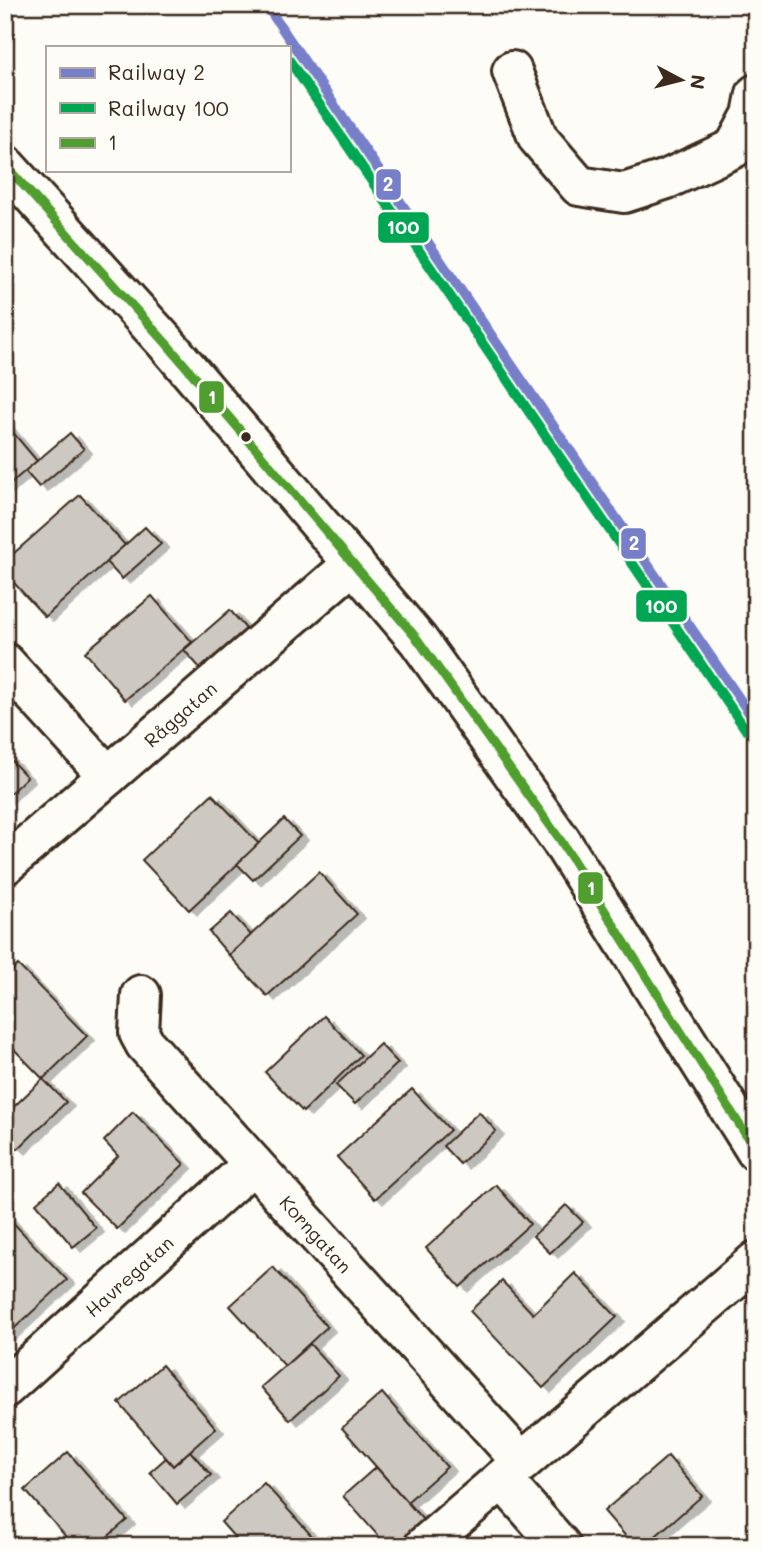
<svg xmlns="http://www.w3.org/2000/svg" width="761" height="1551" font-family="Mali,sans-serif">
<defs>
<filter id="shadow"><feDropShadow dx="8" dy="4.5" stdDeviation="0" flood-color="#0004"/></filter>
</defs>
<rect width="100%" height="100%" fill="#fdfcf7"/>
<filter id="ink" filterUnits="userSpaceOnUse"><feTurbulence type="fractalNoise" baseFrequency=".0143" numOctaves="2"/><feDisplacementMap in="SourceGraphic" scale="14" xChannelSelector="R" yChannelSelector="G"/><feConvolveMatrix kernelMatrix="1 2 1 2 8 2 1 2 1" color-interpolation-filters="sRGB"/></filter>
<g filter="url(#ink)">
<g fill="#cdc8c2" stroke="#3b2a1e" stroke-width="2" filter="url(#shadow)">
<polygon points="5,423 37,461 5,488"/>
<polygon points="70,433 84,449 39,487 25,471"/>
<polygon points="80,495 125,545 45,617 5,573 5,561"/>
<polygon points="145,527 161,544 122,579 106,562"/>
<polygon points="152,596 192,642 125,700 85,652"/>
<polygon points="230,610 247,630 201,669 184,650"/>
<polygon points="5,754 27,777 5,798"/>
<polygon points="212,794 259,844 189,910 142,860"/>
<polygon points="284,819 300,836 253,880 237,864"/>
<polygon points="319,872 357,914 267,996 229,955"/>
<polygon points="231,913 251,935 229,955 209,932"/>
<polygon points="18,965 87,1036 43,1079 5,1040 5,977"/>
<polygon points="324,1016 361,1055 303,1112 265,1072"/>
<polygon points="380,1044 398,1063 355,1104 336,1085"/>
<polygon points="43,1079 66,1102 18,1149 5,1137 5,1115"/>
<polygon points="412,1089 450,1130 375,1199 337,1157"/>
<polygon points="133,1112 184,1164 117,1229 81,1193 118,1156 104,1141"/>
<polygon points="479,1112 496,1131 460,1164 443,1146"/>
<polygon points="59,1183 96,1228 73,1247 36,1203"/>
<polygon points="496,1185 530,1224 460,1287 426,1248"/>
<polygon points="566,1205 583,1222 550,1253 533,1236"/>
<polygon points="5,1214 67,1280 5,1337"/>
<polygon points="273,1267 327,1327 285,1366 230,1306"/>
<polygon points="575,1273 617,1317 543,1388 470,1311 502,1281 533,1314"/>
<polygon points="310,1344 339,1376 290,1420 261,1387"/>
<polygon points="162,1365 216,1428 173,1466 119,1403"/>
<polygon points="382,1393 447,1467 407,1502 342,1428"/>
<polygon points="190,1451 211,1475 177,1504 150,1472 166,1458 173,1466"/>
<polygon points="68,1452 127,1520 97,1546 74,1546 25,1490"/>
<polygon points="668,1456 702,1496 644,1546 634,1546 604,1511"/>
<polygon points="376,1467 424,1521 396,1546 387,1546 343,1496"/>
<polygon points="264,1483 321,1546 242,1546 221,1522"/>
</g>
<g fill="none" stroke-linecap="round" stroke-linejoin="round">
<defs>
<g id="minor">
<polyline points="512,71 538,138 579,186 624,193 667,179 734,148 752,115 756,94"/>
<polyline points="5,165 166,343 418,640 561,841 756,1151"/>
<polyline points="5,663 108,776"/>
<polyline points="5,865 354,563"/>
<polyline points="141,995 139,1033 145,1044 522,1462"/>
<polyline points="5,1388 253,1164"/>
<polyline points="502,1479 561,1546"/>
<polyline points="424,1546 756,1261"/>
</g>
</defs>
<use href="#minor" stroke="#3b2a1e" stroke-width="44"/>
<use href="#minor" stroke="#fdfcf7" stroke-width="38"/>
<defs>
<polyline id="bus-1" points="5,165 166,343 418,640 561,841 756,1151"/>
</defs>
<use href="#bus-1" stroke="#fdfcf7" stroke-width="14"/>
<use href="#bus-1" stroke="#509e2f" stroke-width="9"/>
<defs>
<polyline id="rail-1" points="266,5 756,723"/>
<polyline id="rail-2" points="289,60 746,730"/>
</defs>
<use href="#rail-1" stroke="#fdfcf7" stroke-width="16"/>
<use href="#rail-2" stroke="#fdfcf7" stroke-width="16"/>
<use href="#rail-1" stroke="#767fc8" stroke-width="10"/>
<use href="#rail-2" stroke="#00a651" stroke-width="10"/>
</g>
</g>
<circle fill="#3b2a1e" stroke="#fdfcf7" stroke-width="2.5" cx="246" cy="437" r="6"/>
<g text-anchor="middle" dominant-baseline="central" stroke-width="7" stroke-linejoin="round" paint-order="stroke">
<g font-size="19" fill="#3b2a1e" stroke="#fdfcf7">
<text transform="translate(180 714) rotate(-41)">Råggatan</text>
<text transform="translate(316 1234) rotate(48)">Korngatan</text>
<text transform="translate(129 1276) rotate(-42)">Havregatan</text>
</g>
</g>
<g stroke="#fdfcf7" stroke-width="2.5">
<rect x="375" y="168" width="27" height="33" rx="7" fill="#767fc8"/>
<rect x="377" y="211" width="53" height="33" rx="7" fill="#00a651"/>
<rect x="198" y="380" width="27" height="34" rx="7" fill="#509e2f"/>
<rect x="620" y="527" width="27" height="33" rx="7" fill="#767fc8"/>
<rect x="635" y="589" width="53" height="34" rx="7" fill="#00a651"/>
<rect x="577" y="871" width="27" height="34" rx="7" fill="#509e2f"/>
</g>
<g font-size="19" text-anchor="middle" font-weight="bold" fill="#fff">
<text x="388" y="191">2</text>
<text x="403" y="234">100</text>
<text x="212" y="404">1</text>
<text x="634" y="550">2</text>
<text x="661" y="613">100</text>
<text x="591" y="895">1</text>
</g>
<rect width="761" height="1551" fill="none" stroke="#fdfcf7" stroke-width="28"/>
<rect x="14" y="14" width="733" height="1523" fill="none" stroke="#3b2a1e" stroke-width="2.5" filter="url(#ink)"/>
<rect x="46" y="46" width="245" height="126" fill="#fdfcf7" stroke="#afa8a0" stroke-width="2"/>
<rect x="60" y="68" width="35" height="10" fill="#767fc8" stroke="#afa8a0" stroke-width="2"/>
<text x="108" y="80" font-size="21" fill="#3b2a1e">Railway 2</text>
<rect x="60" y="103" width="35" height="10" fill="#00a651" stroke="#afa8a0" stroke-width="2"/>
<text x="108" y="116" font-size="21" fill="#3b2a1e">Railway 100</text>
<rect x="60" y="138" width="35" height="10" fill="#509e2f" stroke="#afa8a0" stroke-width="2"/>
<text x="108" y="150" font-size="21" fill="#3b2a1e">1</text>
<g transform="translate(681 80) rotate(97)" stroke="#fdfcf7" stroke-width="5" paint-order="stroke">
<path d="M0-5L12 26L0 18L-12 26Z" fill="#3b2a1e"/>
<text y="-10" font-size="19" font-weight="bold" text-anchor="middle" fill="#3b2a1e">N</text>
</g>
</svg>
